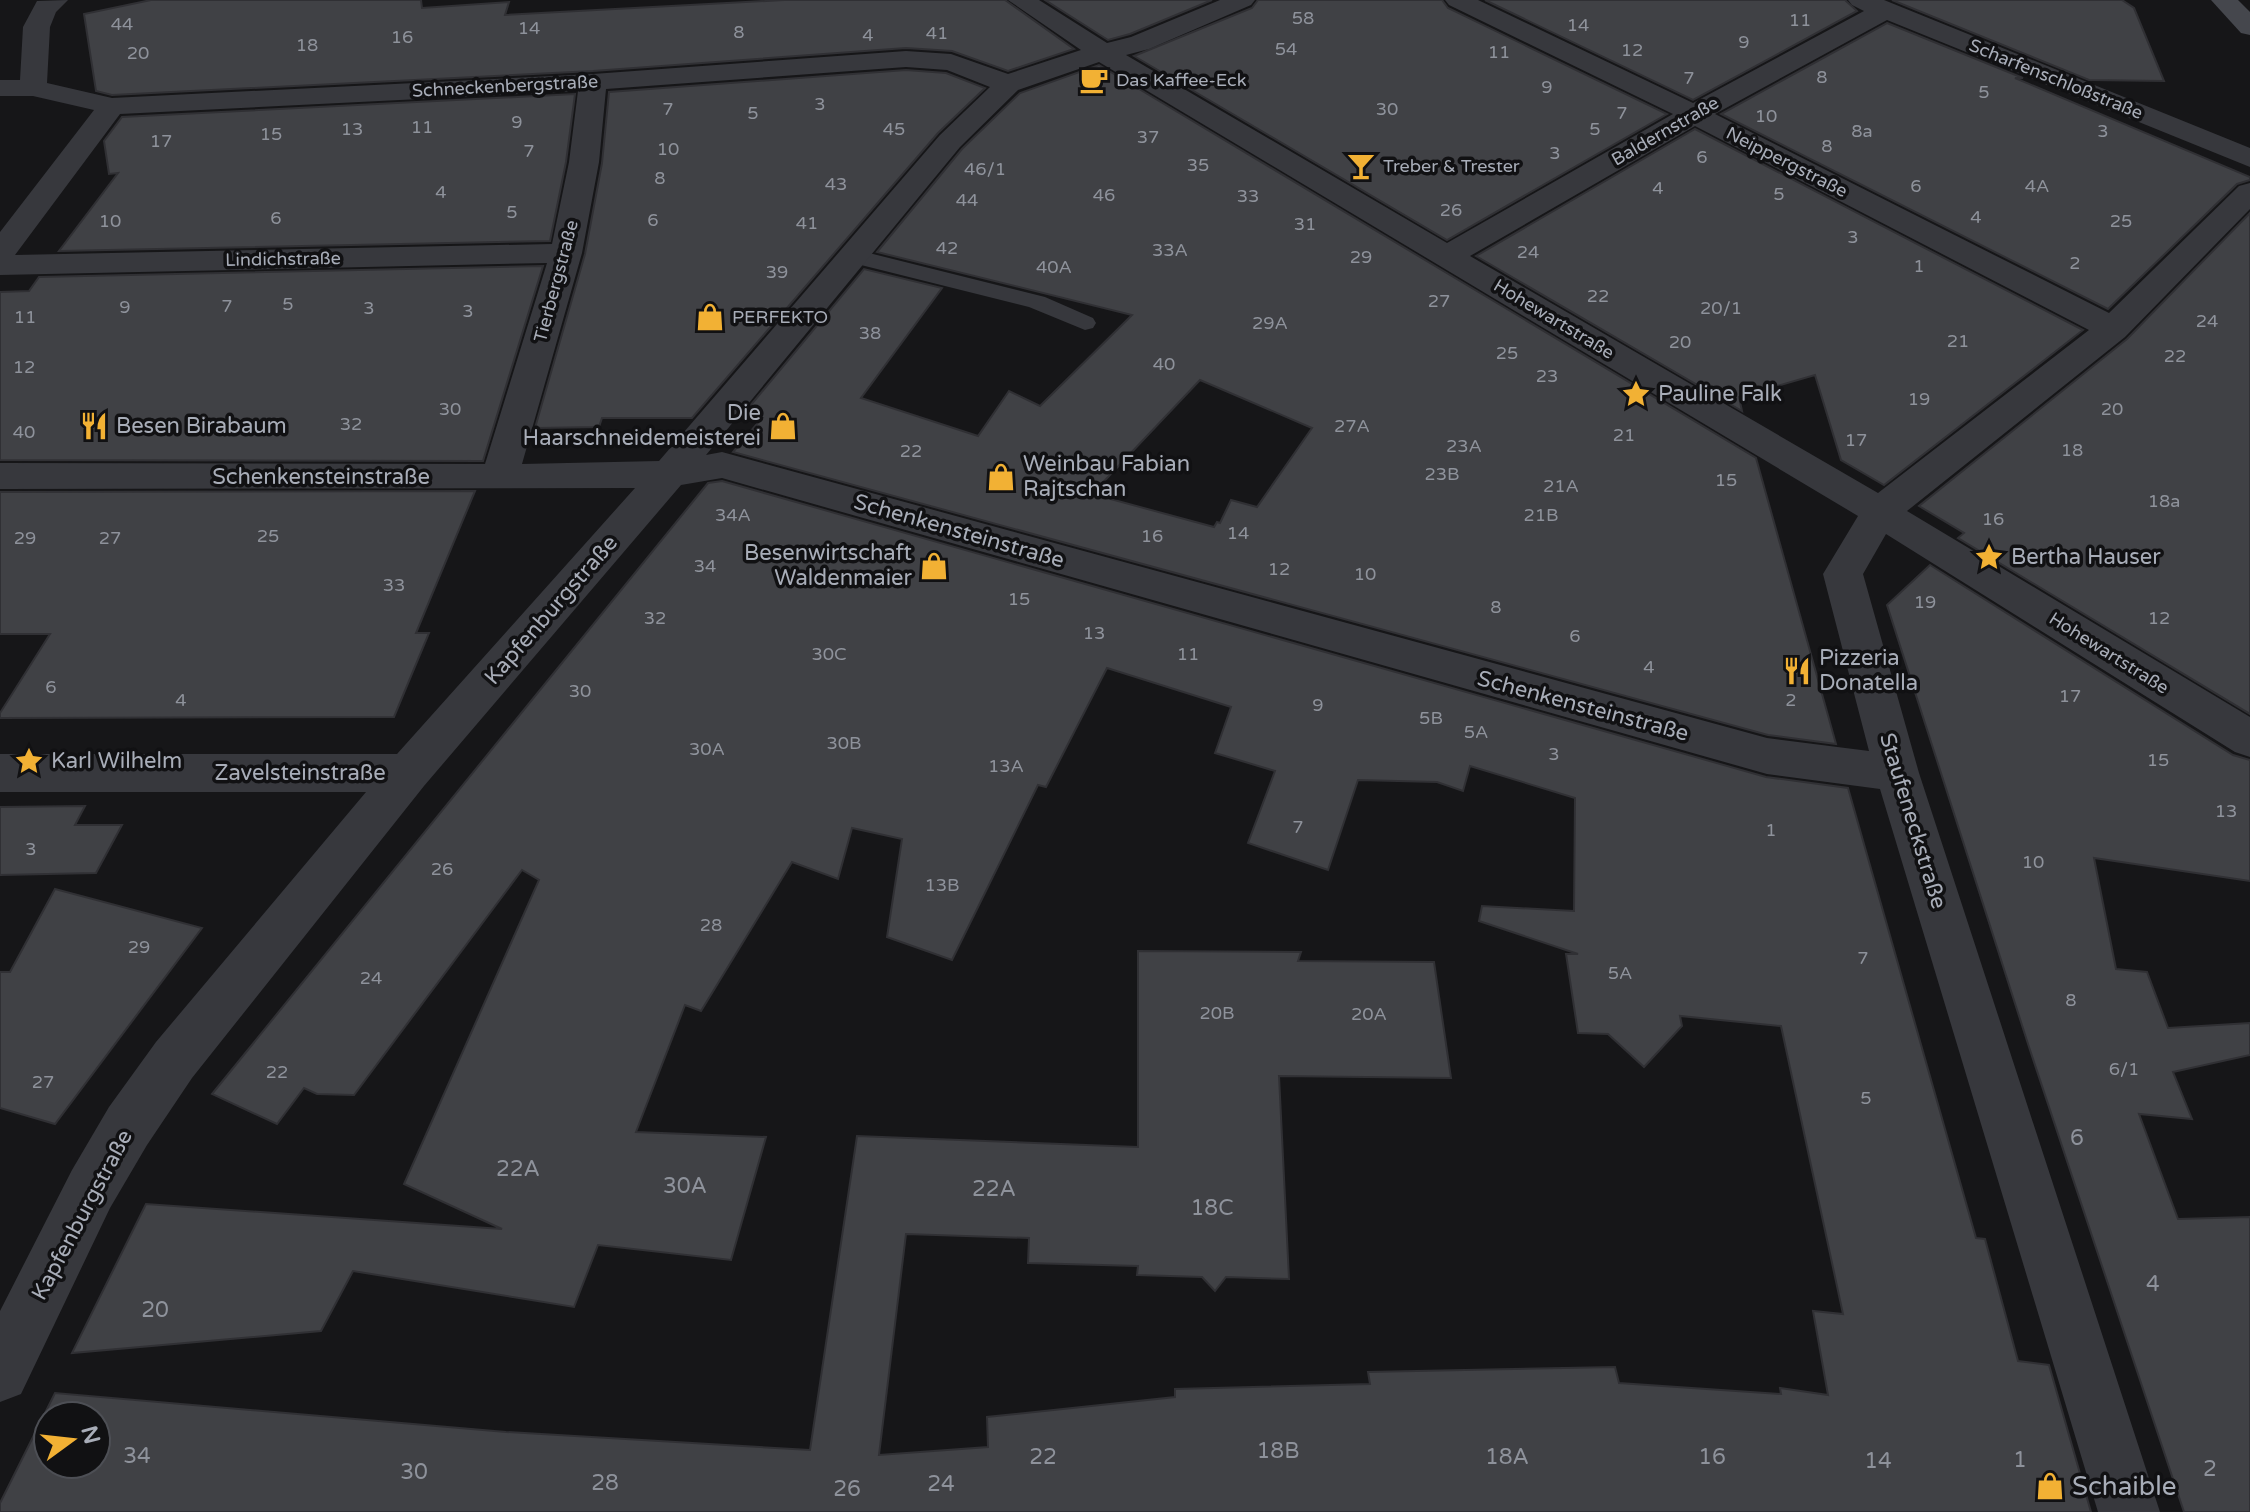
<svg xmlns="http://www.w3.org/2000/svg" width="2250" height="1512" font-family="'Varela Round',sans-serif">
<rect width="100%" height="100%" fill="#161618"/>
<g fill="#404145" stroke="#303034" stroke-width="2" fill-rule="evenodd">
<polygon points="151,0 421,0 422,8 509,2 505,15 784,0 1005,0 1074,49 1008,71 952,51 906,48 593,71 112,95 96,91 84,14"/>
<polygon points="1045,0 1212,0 1130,34 1108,40"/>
<polygon points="1258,0 1442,0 1448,8 1667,114 1447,240 1134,56 1252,8"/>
<polygon points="1485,0 1845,0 1857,11 1693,100"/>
<polygon points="1892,0 2122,0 2134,8 2164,81 2089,80"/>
<polygon points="1887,23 2023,78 2015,78 2250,177 2250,180 2237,184 2108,309 1721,114"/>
<path d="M1099,65L1756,458L1836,744L1768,735L733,452L762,418H740L864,269L942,288L861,398L978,436L1009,391L1040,406L1132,315L877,252L962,149L1020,93ZM1200,380L1312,428L1257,507L1231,500L1220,523L1217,522L1214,527L1092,494Z"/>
<polygon points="906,70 946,73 985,88 938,133 692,418 602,418 599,427 535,428 585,254 602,163 609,92"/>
<polygon points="575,94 566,162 550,241 59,251 118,173 109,174 104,141 122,117"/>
<polygon points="1695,129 2083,330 1884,485 1841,460 1815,375 1739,397 1742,411 1476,256"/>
<polygon points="2250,213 2250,714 1958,538 1964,533 1919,506 2127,339"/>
<polygon points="543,266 483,461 0,460 0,292 29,291 39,277"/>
<path d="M722,481L1766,777L1848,788L1976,1238L1985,1239L2018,1361L2049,1365L2091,1512H0V1503L55,1393L506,1432L810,1450L857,1136L1138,1147V951L1301,952L1298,961L1434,962L1451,1078L1279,1076L1289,1279L1226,1277L1215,1291L1202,1277L1137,1275L1138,1266L1028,1263L1029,1238L906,1234L879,1455L988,1447L987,1417L1175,1397V1389L1370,1384L1368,1372L1615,1367L1619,1383L1781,1394L1780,1388L1828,1395L1813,1311L1843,1314L1781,1026L1680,1016L1682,1026L1644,1067L1608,1034L1578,1033L1566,954H1578L1479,921L1482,906L1574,911L1575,798L1470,766L1463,791L1437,782L1358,780L1328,870L1248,843L1275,771L1215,753L1231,707L1107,668L1046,787L1038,785L952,960L887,937L902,839L852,828L838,879L792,862L701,1011L685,1005L636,1132L766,1137L731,1260L598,1245L574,1307L353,1271L321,1331L72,1353L146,1204L502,1229L404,1184L539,880L522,870L354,1095L317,1094L304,1088L277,1124L212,1094L708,483ZM48,1416H96V1464H48Z"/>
<polygon points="475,491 416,633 429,633 394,717 0,718 0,713 50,634 0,634 0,492"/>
<polygon points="1930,565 2233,755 2250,760 2250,881 2094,858 2116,969 2147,972 2168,1028 2250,1023 2250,1055 2173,1072 2192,1119 2139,1114 2178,1219 2250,1217 2250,1512 2184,1512 2029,1047 1887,605"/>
<polygon points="85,806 75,825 122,825 96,873 0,875 0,807"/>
<polygon points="55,889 202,928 55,1124 0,1108 0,972 10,972"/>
</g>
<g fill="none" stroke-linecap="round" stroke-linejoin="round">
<polygon fill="#37383d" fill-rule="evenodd" points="853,249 1045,297 1093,318 1096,323 1093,328 1085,330 1029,307 845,261 842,256"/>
<path fill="#37383d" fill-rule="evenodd" d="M68,0L56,12L50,27L47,83L112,98L593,74L906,51L951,54L1008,74L1081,50L1008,0H1039L1107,43L1131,37L1220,0H1255L1251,5L1149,49L1126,55L1447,243L1673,114L1449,5L1445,0H1478L1693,103L1864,11L1852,5L1848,0H1884L2250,148V167L1887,20L1715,114L2109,313L2239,186L2250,183V209L2125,337L1907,511L2250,717V757L2235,752L1886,534L1863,574L1919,773L2160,1512H2098L1880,789L1767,774L722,478L681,485L424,786L192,1078L147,1145L110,1208L21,1394L0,1402V1311L72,1170L109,1107L156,1042L366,792H0V754H397L635,488L0,489V463L485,464L547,263L0,275V232L94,110L33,96H0V80H20L23,27L37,1ZM1099,62L1858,516L1823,574L1869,751L1767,738L722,452L706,455L960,147L1018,90ZM906,67L947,70L990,87L940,135L659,461L522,464L582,253L599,162L606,89ZM578,91L569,162L552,244L15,255L120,114ZM1695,126L2089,330L1878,493L1470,256Z"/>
<polygon fill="#45474d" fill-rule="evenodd" points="2211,0 2238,0 2250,12 2250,35 2241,33"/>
</g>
<defs>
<symbol id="cafe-bare" viewBox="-9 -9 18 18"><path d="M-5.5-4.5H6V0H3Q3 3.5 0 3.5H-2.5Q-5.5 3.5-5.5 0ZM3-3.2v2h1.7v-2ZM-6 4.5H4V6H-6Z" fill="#f2b134" stroke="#111113" stroke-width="2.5" paint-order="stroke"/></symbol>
<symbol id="bar-bare" viewBox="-9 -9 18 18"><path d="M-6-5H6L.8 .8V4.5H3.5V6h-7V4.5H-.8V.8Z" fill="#f2b134" stroke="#111113" stroke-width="2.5" paint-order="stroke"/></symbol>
<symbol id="shop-bare" viewBox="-9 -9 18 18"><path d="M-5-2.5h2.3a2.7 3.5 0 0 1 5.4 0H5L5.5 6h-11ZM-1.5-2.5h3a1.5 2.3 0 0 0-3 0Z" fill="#f2b134" stroke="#111113" stroke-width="2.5" paint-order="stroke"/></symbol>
<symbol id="sight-bare" viewBox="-9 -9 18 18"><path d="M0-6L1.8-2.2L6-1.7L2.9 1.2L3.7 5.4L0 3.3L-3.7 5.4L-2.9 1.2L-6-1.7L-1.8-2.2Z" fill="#f2b134" stroke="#111113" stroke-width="2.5" paint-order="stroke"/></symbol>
<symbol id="restaurant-bare" viewBox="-9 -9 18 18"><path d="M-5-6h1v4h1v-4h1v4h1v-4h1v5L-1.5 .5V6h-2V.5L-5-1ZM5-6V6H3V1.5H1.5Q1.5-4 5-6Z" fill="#f2b134" stroke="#111113" stroke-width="2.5" paint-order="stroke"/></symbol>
</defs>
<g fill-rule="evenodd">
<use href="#cafe-bare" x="1074" y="60" width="40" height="40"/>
<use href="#bar-bare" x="1341" y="146" width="40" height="40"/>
<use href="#shop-bare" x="690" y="297" width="40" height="40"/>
<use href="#sight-bare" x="1616" y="374" width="40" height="40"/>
<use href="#restaurant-bare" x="74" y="406" width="40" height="40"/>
<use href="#shop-bare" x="763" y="406" width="40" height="40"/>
<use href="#shop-bare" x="981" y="457" width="40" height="40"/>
<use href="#sight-bare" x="1969" y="537" width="40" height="40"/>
<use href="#shop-bare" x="914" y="546" width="40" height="40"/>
<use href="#restaurant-bare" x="1777" y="651" width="40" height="40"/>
<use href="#sight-bare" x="9" y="741" width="40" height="40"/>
<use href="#shop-bare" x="2030" y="1466" width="40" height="40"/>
</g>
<g text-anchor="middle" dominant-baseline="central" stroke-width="7" stroke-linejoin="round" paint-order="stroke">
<g font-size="18" fill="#8e929b">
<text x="1303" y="18">58</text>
<text x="1800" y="20">11</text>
<text x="122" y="24">44</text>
<text x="1578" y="25">14</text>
<text x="529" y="28">14</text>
<text x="739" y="32">8</text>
<text x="937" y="33">41</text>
<text x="868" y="35">4</text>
<text x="402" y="37">16</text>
<text x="1744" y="42">9</text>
<text x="307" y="45">18</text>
<text x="1286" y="49">54</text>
<text x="1632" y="50">12</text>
<text x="1499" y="52">11</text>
<text x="138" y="53">20</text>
<text x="1822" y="77">8</text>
<text x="1689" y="78">7</text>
<text x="1547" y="87">9</text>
<text x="1984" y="92">5</text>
<text x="820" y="104">3</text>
<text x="668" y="109">7</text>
<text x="1387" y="109">30</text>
<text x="753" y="113">5</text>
<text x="1622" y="113">7</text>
<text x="1766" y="116">10</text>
<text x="517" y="122">9</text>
<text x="422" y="127">11</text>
<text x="352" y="129">13</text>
<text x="894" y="129">45</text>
<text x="1595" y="129">5</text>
<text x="1862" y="131">8a</text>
<text x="2103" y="131">3</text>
<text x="271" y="134">15</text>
<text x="1148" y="137">37</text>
<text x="161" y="141">17</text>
<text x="1827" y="146">8</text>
<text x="668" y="149">10</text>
<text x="529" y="151">7</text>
<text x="1555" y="153">3</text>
<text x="1702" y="157">6</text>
<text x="1198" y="165">35</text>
<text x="985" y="169">46/1</text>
<text x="660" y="178">8</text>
<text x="836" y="184">43</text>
<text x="1916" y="186">6</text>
<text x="2037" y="186">4A</text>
<text x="1658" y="188">4</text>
<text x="441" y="192">4</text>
<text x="1779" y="194">5</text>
<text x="1104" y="195">46</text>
<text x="1248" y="196">33</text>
<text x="967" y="200">44</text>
<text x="1451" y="210">26</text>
<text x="512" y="212">5</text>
<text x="1976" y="217">4</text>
<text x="276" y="218">6</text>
<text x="653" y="220">6</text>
<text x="110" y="221">10</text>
<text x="2121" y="221">25</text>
<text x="807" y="223">41</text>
<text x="1305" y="224">31</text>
<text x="1853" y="237">3</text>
<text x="947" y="248">42</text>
<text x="1170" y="250">33A</text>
<text x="1528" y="252">24</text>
<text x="1361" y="257">29</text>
<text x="2075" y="263">2</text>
<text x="1919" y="266">1</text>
<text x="1054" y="267">40A</text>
<text x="777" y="272">39</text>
<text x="1598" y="296">22</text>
<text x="1439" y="301">27</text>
<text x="288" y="304">5</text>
<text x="227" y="306">7</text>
<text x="125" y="307">9</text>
<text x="369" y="308">3</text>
<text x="1721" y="308">20/1</text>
<text x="468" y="311">3</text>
<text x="25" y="317">11</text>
<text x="2207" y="321">24</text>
<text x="1270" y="323">29A</text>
<text x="870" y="333">38</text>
<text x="1958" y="341">21</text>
<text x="1680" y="342">20</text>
<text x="1507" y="353">25</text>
<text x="2175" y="356">22</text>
<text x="1164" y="364">40</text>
<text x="24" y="367">12</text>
<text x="1547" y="376">23</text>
<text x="1919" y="399">19</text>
<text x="450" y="409">30</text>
<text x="2112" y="409">20</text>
<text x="351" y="424">32</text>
<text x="1352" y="426">27A</text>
<text x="24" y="432">40</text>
<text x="1624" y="435">21</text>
<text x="1856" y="440">17</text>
<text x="1464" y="446">23A</text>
<text x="2072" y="450">18</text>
<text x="911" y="451">22</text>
<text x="1442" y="474">23B</text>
<text x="1726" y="480">15</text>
<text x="1561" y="486">21A</text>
<text x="2164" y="501">18a</text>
<text x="733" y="515">34A</text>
<text x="1541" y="515">21B</text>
<text x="1993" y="519">16</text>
<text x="1238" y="533">14</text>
<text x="268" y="536">25</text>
<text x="1152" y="536">16</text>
<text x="25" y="538">29</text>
<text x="110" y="538">27</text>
<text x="705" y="566">34</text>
<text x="1279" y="569">12</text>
<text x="1365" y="574">10</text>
<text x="394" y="585">33</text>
<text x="1019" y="599">15</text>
<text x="1925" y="602">19</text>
<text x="1496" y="607">8</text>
<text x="655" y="618">32</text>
<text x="2159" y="618">12</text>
<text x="1094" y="633">13</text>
<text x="1575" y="636">6</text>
<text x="829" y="654">30C</text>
<text x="1188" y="654">11</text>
<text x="1649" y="667">4</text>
<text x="51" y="687">6</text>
<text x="580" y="691">30</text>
<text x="2070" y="696">17</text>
<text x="181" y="700">4</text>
<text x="1791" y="700">2</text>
<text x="1318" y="705">9</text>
<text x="1431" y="718">5B</text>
<text x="1476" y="732">5A</text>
<text x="844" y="743">30B</text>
<text x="707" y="749">30A</text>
<text x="1554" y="754">3</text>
<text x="2158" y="760">15</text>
<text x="1006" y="766">13A</text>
<text x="2226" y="811">13</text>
<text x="1298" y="827">7</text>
<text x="1771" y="830">1</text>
<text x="31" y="849">3</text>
<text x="2033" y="862">10</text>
<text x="442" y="869">26</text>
<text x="942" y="885">13B</text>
<text x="711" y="925">28</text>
<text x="139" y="947">29</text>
<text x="1863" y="958">7</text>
<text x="1620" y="973">5A</text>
<text x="371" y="978">24</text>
<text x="2071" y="1000">8</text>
<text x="1217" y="1013">20B</text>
<text x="1369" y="1014">20A</text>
<text x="2124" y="1069">6/1</text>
<text x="277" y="1072">22</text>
<text x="43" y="1082">27</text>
<text x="1866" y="1098">5</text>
</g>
<g font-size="18" fill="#a8adb8" stroke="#111113">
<text transform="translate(2056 79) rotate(22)">Scharfenschloßstraße</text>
<text transform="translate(505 86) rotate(-3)">Schneckenbergstraße</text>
<text transform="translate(1665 131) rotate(-30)">Baldernstraße</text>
<text transform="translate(1787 162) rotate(27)">Neippergstraße</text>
<text transform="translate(283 259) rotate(-1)">Lindichstraße</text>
<text transform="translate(556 281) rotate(-75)">Tierbergstraße</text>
<text transform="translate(1554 319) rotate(31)">Hohewartstraße</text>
<text transform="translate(2109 653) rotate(32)">Hohewartstraße</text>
</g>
<g font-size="18" fill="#a8adb8" stroke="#111113" text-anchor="start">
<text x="1116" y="80">Das Kaffee-Eck</text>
<text x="1383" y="166">Treber &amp; Trester</text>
<text x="732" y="317">PERFEKTO</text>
</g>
<g font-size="22" fill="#a8adb8" stroke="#111113" text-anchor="start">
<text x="1658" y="394">Pauline Falk</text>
<text x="761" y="413" text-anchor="end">Die<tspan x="761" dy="25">Haarschneidemeisterei</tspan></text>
<text x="116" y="426">Besen Birabaum</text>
<text x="1023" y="464">Weinbau Fabian<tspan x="1023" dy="25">Rajtschan</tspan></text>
<text x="912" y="553" text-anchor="end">Besenwirtschaft<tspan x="912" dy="25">Waldenmaier</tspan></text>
<text x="2011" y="557">Bertha Hauser</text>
<text x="1819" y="658">Pizzeria<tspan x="1819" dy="25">Donatella</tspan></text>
<text x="51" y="761">Karl Wilhelm</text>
</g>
<g font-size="22" fill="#a8adb8" stroke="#111113">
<text x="321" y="477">Schenkensteinstraße</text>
<text transform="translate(959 531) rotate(16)">Schenkensteinstraße</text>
<text transform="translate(551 610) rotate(-49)">Kapfenburgstraße</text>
<text transform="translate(1583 706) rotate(15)">Schenkensteinstraße</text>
<text x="300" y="773">Zavelsteinstraße</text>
<text transform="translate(1913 821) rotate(73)">Staufeneckstraße</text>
<text transform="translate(82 1215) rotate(-62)">Kapfenburgstraße</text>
</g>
<g font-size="22" fill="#8e929b">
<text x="2077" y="1138">6</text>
<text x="518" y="1169">22A</text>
<text x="685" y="1186">30A</text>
<text x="994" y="1189">22A</text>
<text x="1212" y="1208">18C</text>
<text x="2153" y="1284">4</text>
<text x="155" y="1310">20</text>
<text x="1278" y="1451">18B</text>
<text x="137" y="1456">34</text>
<text x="1043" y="1457">22</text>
<text x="1507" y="1457">18A</text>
<text x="1712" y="1457">16</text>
<text x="2020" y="1460">1</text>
<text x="1878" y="1461">14</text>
<text x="2210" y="1469">2</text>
<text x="414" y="1472">30</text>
<text x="605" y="1483">28</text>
<text x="941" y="1484">24</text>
<text x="847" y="1489">26</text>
</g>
<g font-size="26" fill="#a8adb8" stroke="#111113" text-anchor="start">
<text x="2072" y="1486">Schaible</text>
</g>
</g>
<g transform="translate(72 1440) rotate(75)"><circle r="38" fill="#111113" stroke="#4d4f55" stroke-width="2"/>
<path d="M0-6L14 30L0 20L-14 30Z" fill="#f2b134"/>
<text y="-12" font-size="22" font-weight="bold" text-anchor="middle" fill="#a8adb8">N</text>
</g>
</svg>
